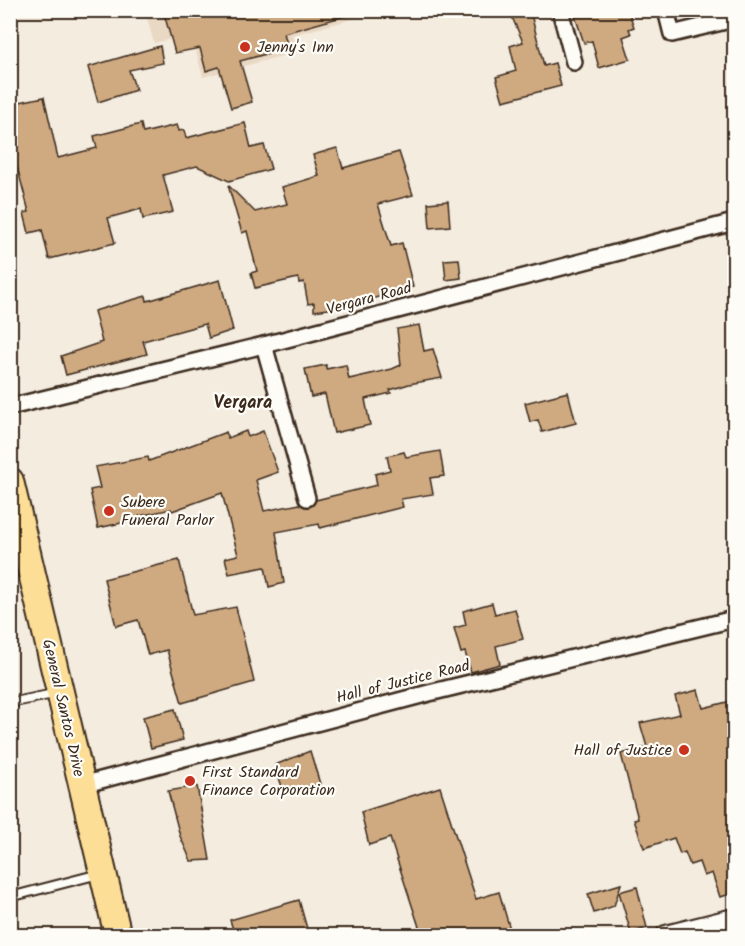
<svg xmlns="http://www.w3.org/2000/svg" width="745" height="946" font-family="Kalam,sans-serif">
<rect width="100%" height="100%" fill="#f4ecdf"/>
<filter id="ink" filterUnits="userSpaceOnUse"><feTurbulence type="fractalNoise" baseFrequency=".0167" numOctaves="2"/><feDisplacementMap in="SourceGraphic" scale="12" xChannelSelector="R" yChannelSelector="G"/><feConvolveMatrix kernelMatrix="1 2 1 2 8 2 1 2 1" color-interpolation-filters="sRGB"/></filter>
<g filter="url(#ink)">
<polygon fill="#e9d8c3" points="145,11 384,11 292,35 297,52 203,77 191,34 154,43"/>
<g fill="#cfaa81" stroke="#3b2a1e" stroke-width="1.5">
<polygon points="163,10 349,10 349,15 284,33 288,48 240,61 252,102 231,108 219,67 206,71 200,48 175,53"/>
<polygon points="522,10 530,10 544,66 555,63 561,86 503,101 496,77 516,71 510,46 523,42 511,15"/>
<polygon points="573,10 628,10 634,27 629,29 631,34 623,37 630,59 599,68 592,41 584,43"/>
<polygon points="160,46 163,63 129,70 136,90 98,102 88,67"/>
<polygon points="44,97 58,158 97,148 94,136 141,124 143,133 177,125 179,131 184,130 186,138 245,123 251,148 264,145 271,169 229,181 197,166 163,175 173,212 143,219 141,209 108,218 115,243 49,259 42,230 29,233 24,213 29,212 10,140 10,104"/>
<polygon points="337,148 343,168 399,152 413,195 378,204 391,246 402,243 413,287 344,307 314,311 314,303 308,304 304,282 299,283 298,278 255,288 251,273 257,271 247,231 242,233 228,185 255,212 287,204 282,187 319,176 313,155"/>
<polygon points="448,201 450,226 430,228 428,203"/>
<polygon points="459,259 461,278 446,280 444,260"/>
<polygon points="220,280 233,330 209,338 205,324 143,341 147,354 66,375 61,356 102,342 94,311 146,296 147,301"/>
<polygon points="419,325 424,351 433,349 442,378 409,384 390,390 391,393 365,399 370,425 334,433 325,394 311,397 305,369 326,365 326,369 346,365 349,379 392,369 401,365 397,329"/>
<polygon points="568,392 576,423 542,432 538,420 530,422 525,403"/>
<polygon points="246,431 248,437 263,431 278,472 256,480 264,511 300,504 309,507 316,500 377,485 375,474 390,470 387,456 404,452 406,457 440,451 444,476 430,478 433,494 401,499 403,507 320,528 319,524 276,532 284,583 269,587 265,567 229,574 225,558 238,555 222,493 172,511 171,509 139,516 140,519 98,528 90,490 100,488 95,467 148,457 149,461 226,432 228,438"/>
<polygon points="179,560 193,615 236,607 254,682 182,703 167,650 148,655 138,620 116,626 104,579"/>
<polygon points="492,603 495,614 515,609 523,639 496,646 500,664 471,672 465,652 461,653 454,628 466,625 463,611"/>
<polygon points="698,690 703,708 735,700 735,893 720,897 712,873 704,876 699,862 690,865 685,852 680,854 674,838 644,848 634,820 638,819 621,754 647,747 640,723 680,714 675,696"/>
<polygon points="175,709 183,740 151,748 143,717"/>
<polygon points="310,751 320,784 284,793 275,765"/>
<polygon points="197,786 210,860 191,861 180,836 168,791"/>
<polygon points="440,787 476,899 499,892 512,936 422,936 390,838 369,845 361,812"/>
<polygon points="621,884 614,906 594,913 588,894"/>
<polygon points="637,887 647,928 631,933 619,892"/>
<polygon points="299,900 309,936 235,936 230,920"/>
</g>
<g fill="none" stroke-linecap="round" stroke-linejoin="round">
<defs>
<g id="service">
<polyline points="10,703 58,693"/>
<polyline points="10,897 99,874"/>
</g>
<g id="minor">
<polyline points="560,10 574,62"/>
<polyline points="666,10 672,34 734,19"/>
<polyline points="264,345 307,498"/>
<polyline points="10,407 264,345 734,222"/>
<polyline points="82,785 429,693 734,619"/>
</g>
<polyline id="tertiary" points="666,936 734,919"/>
<polyline id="trunk" points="10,481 118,936"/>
</defs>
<use href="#service" stroke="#3b2a1e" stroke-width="12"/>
<use href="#minor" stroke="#3b2a1e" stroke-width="20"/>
<use href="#tertiary" stroke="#3b2a1e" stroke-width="24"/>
<use href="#trunk" stroke="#3b2a1e" stroke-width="30"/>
<use href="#service" stroke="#fdfcf7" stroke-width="8"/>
<use href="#minor" stroke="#fdfcf7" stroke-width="15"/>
<use href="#tertiary" stroke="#fdfcf7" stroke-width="20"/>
<use href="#trunk" stroke="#fcde96" stroke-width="26"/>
</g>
</g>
<g fill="#c8321e" stroke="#fdfcf7" stroke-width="2">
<circle cx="245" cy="47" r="6"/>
<circle cx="109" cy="511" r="6"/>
<circle cx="684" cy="750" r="6"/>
<circle cx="190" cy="781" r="6"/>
</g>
<g text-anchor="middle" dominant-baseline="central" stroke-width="4.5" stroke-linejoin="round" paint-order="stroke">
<g font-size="16" fill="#3b2a1e" stroke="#fdfcf7" text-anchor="start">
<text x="257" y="47">Jenny's Inn</text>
<text x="121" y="502">Subere<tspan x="121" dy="18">Funeral Parlor</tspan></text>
<text x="672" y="750" text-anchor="end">Hall of Justice</text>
<text x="202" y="772">First Standard<tspan x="202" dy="18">Finance Corporation</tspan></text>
</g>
<g font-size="16" fill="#3b2a1e" stroke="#fdfcf7">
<text transform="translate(369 299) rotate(-15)">Vergara Road</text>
<text transform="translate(403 682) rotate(-14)">Hall of Justice Road</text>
<text transform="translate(63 708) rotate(77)">General Santos Drive</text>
</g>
<g font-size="18" font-weight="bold" fill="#3b2a1e" stroke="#fdfcf7">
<text x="243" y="403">Vergara</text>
</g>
</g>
<rect width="745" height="946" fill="none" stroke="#fdfcf7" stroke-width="36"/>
<rect x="18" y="18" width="709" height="910" fill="none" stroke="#3b2a1e" stroke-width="2" filter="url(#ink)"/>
</svg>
